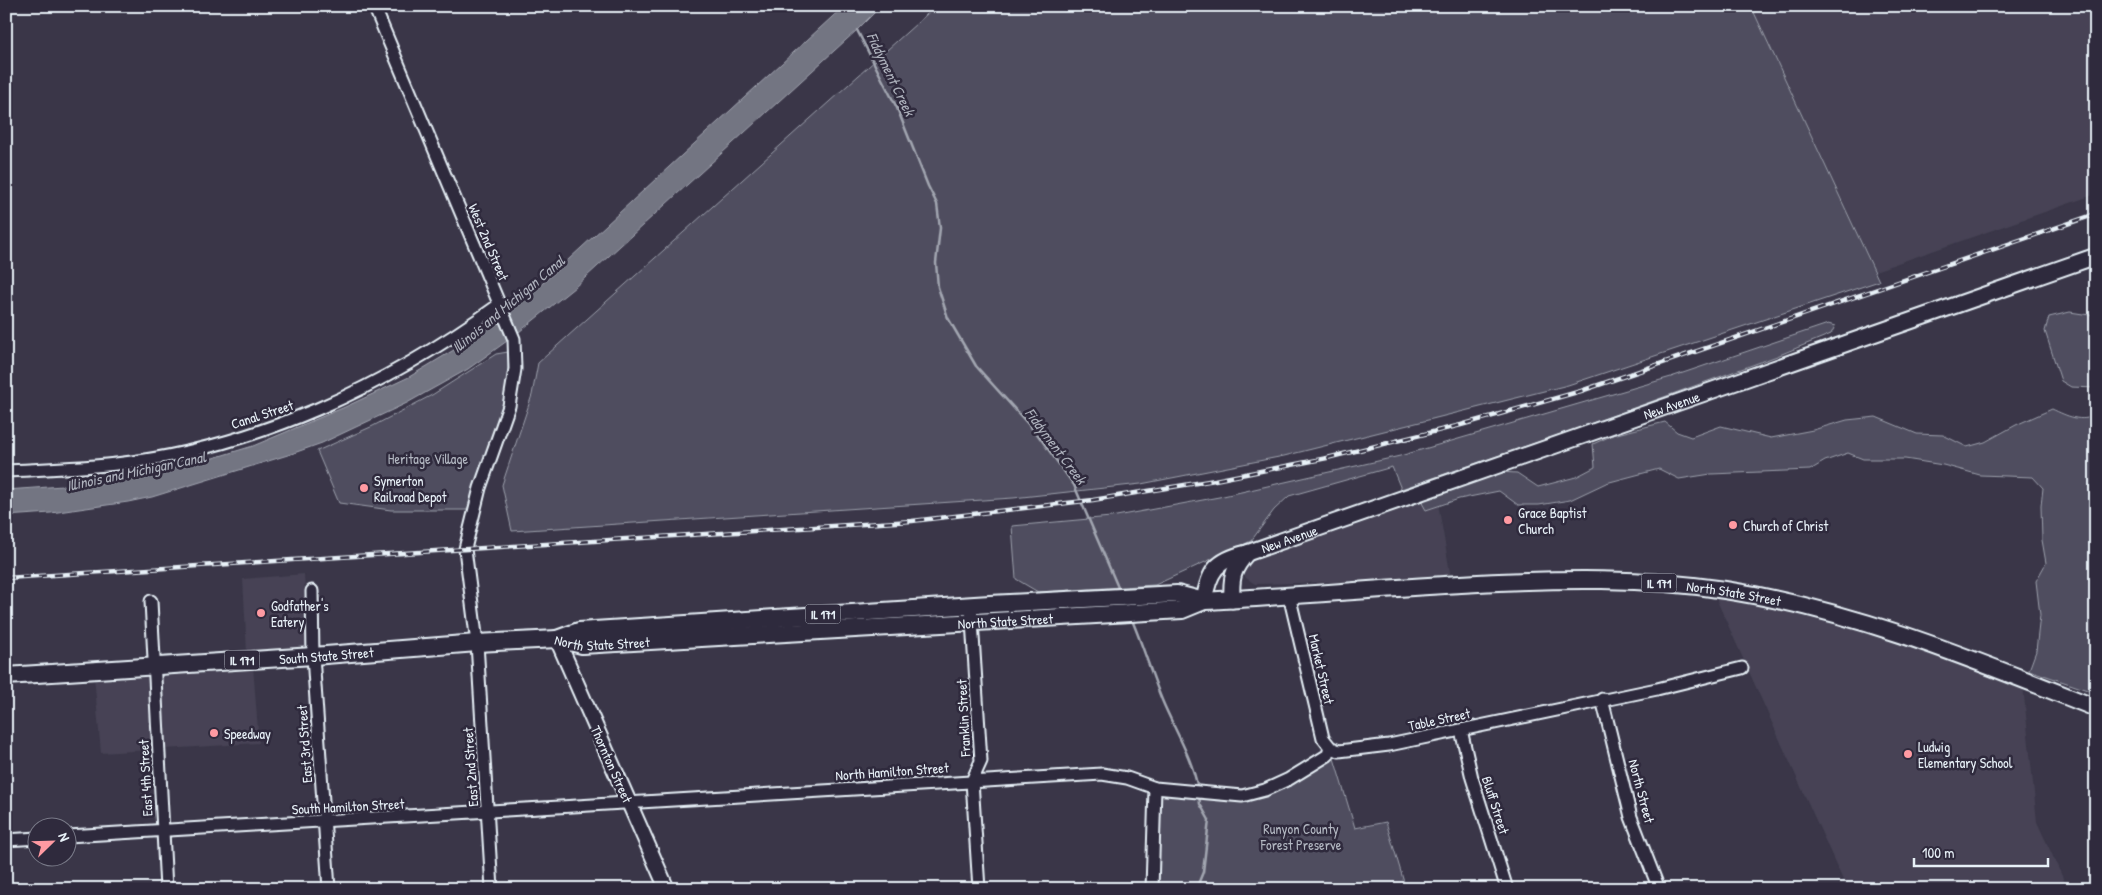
<svg xmlns="http://www.w3.org/2000/svg" width="2102" height="895" font-family="'Patrick Hand',sans-serif">
<rect width="100%" height="100%" fill="#3a3648"/>
<filter id="ink" filterUnits="userSpaceOnUse"><feTurbulence type="fractalNoise" baseFrequency=".02" numOctaves="2"/><feDisplacementMap in="SourceGraphic" scale="10" xChannelSelector="R" yChannelSelector="G"/><feConvolveMatrix kernelMatrix="1 2 1 2 8 2 1 2 1" color-interpolation-filters="sRGB"/></filter>
<g filter="url(#ink)">
<g fill="#464354">
<polygon points="1751,6 2096,6 2096,194 1875,271"/>
<polygon points="1436,492 1451,578 1422,580 1255,584 1246,578 1243,572 1244,564 1252,556"/>
<polygon points="304,574 308,648 247,653 243,579"/>
<polygon points="1714,594 1783,606 1878,632 2023,686 2037,822 2068,889 1847,889"/>
<polygon points="253,666 259,743 101,753 94,676"/>
</g>
<g fill="#504e5f" stroke="#9ca0ac">
<polygon points="936,6 1751,6 1879,281 1568,385 1284,456 1141,484 1013,498 512,531 502,485 532,395 538,363"/>
<polygon points="2070,312 2096,316 2096,388 2071,387 2061,381 2045,331 2049,317"/>
<polygon points="1828,324 1835,326 1831,334 1777,356 1573,430 1401,489 1392,467 1289,496 1274,510 1251,541 1155,585 1038,592 1016,579 1012,526 1111,517 1219,497 1400,456 1671,377"/>
<path d="M508,352C511,407 482,458 467,510H391L339,503L317,451L373,426L432,395L496,354Z"/>
<path d="M2052,409C2067,416 2081,423 2096,415V693L2029,670L2036,651L2040,615L2036,581L2046,563L2042,540L2041,506L2043,488L2033,477L1980,475L1943,465L1905,459H1863L1848,453L1825,461L1810,470L1711,474L1679,479L1659,469L1606,483L1570,500L1539,505H1518L1499,491L1459,499L1426,510L1422,503L1427,498L1499,472L1517,473L1538,487L1576,477L1595,467L1593,444L1613,435L1665,422L1677,432L1691,437L1721,426L1771,438L1813,430L1847,420L1876,417L1917,434L1943,435L1967,447L1985,442L2016,425Z"/>
<polygon points="1333,755 1355,828 1386,822 1406,889 1155,889 1158,793 1260,796"/>
</g>
<polygon fill="#737482" stroke="#a2a6b1" points="844,6 881,6 857,30 575,287 514,336 468,369 407,403 322,443 291,454 152,497 128,502 51,513 6,516 6,490 105,483 122,479 128,479 203,461 253,446 345,407 409,377 467,342 531,294"/>
<g fill="none" stroke-linecap="round" stroke-linejoin="round">
<g stroke="#a2a6b1" stroke-width="2.5">
<polyline points="857,30 897,108 928,186 937,204 940,228 936,263 938,287 948,318 976,366 1038,435 1074,485 1120,592"/>
<path d="M1132,620C1143,646 1151,673 1162,700C1174,729 1192,757 1198,789"/>
<polyline points="1196,889 1203,872 1209,820 1200,804 1199,795"/>
</g>
<defs>
<g id="minor">
<polyline points="374,6 514,339 515,369 509,406 480,488 465,549 477,643 492,889"/>
<path d="M6,471C43,469 80,468 116,464C256,448 387,386 500,304"/>
<polyline points="312,591 313,656 329,889"/>
<polyline points="1289,595 1323,738 1330,747 1339,751 1389,745 1657,689 1742,668"/>
<polyline points="151,601 166,889"/>
<polyline points="971,605 981,761 972,781 979,889"/>
<polyline points="1602,699 1631,817 1659,889"/>
<polyline points="1461,730 1472,778 1507,889"/>
<path d="M68,836C413,817 757,794 1102,774L1127,778L1155,788L1242,796L1265,790L1289,779L1328,755L1330,747"/>
<polyline points="6,840 38,838"/>
<polyline points="1152,889 1155,788"/>
</g>
<polyline id="tertiary" points="557,639 667,889"/>
<g id="secondary">
<path d="M1232,600C1231,578 1232,570 1247,553"/>
<path id="s1" d="M1204,601C1209,571 1216,560 1247,553L2096,256"/>
</g>
<g id="primary">
<polyline points="557,639 579,631 990,604 1177,594 1204,601"/>
<path id="s2" d="M6,676L313,656L477,643L557,639L582,645L1182,610L1204,601C1295,596 1386,588 1478,583C1561,579 1643,577 1725,590C1855,610 1975,660 2096,708"/>
</g>
</defs>
<use href="#minor" stroke="#e8f1f8" stroke-width="15"/>
<use href="#tertiary" stroke="#e8f1f8" stroke-width="18"/>
<use href="#secondary" stroke="#e8f1f8" stroke-width="19"/>
<use href="#primary" stroke="#e8f1f8" stroke-width="20"/>
<use href="#minor" stroke="#2f2a3d" stroke-width="11"/>
<use href="#tertiary" stroke="#2f2a3d" stroke-width="14"/>
<use href="#secondary" stroke="#2f2a3d" stroke-width="15"/>
<use href="#primary" stroke="#2f2a3d" stroke-width="16"/>
<defs>
<polyline id="rail" points="6,578 912,521 1093,500 1215,480 1327,458 1461,425 1581,391 2096,214"/>
</defs>
<use href="#rail" stroke="#e8f1f8" stroke-width="4.5"/>
<use href="#rail" stroke="#2f2a3d" stroke-width="2.5" stroke-dasharray="8" stroke-linecap="butt"/>
</g>
</g>
<g fill="#ff9aa2" stroke="#2f2a3d" stroke-width="2">
<circle cx="364" cy="488" r="5"/>
<circle cx="1508" cy="520" r="5"/>
<circle cx="1733" cy="525" r="5"/>
<circle cx="261" cy="613" r="5"/>
<circle cx="214" cy="733" r="5"/>
<circle cx="1908" cy="754" r="5"/>
</g>
<g text-anchor="middle" dominant-baseline="central" stroke-width="5" stroke-linejoin="round" paint-order="stroke">
<g fill="#2f2a3d" stroke="#b0b5c0" stroke-width="1">
<rect x="1641.5" y="573.5" width="35" height="19" rx="4"/>
<rect x="805.5" y="604.5" width="35" height="19" rx="4"/>
<rect x="224.5" y="650.5" width="35" height="19" rx="4"/>
</g>
<g font-size="12" font-weight="bold" fill="#e8f1f8">
<text x="1659" y="583">IL 171</text>
<text x="823" y="614">IL 171</text>
<text x="242" y="660">IL 171</text>
</g>
<g font-size="14" fill="#e8f1f8" stroke="#2f2a3d">
<text transform="translate(489 242) rotate(67)">West 2nd Street</text>
<text stroke="none"><textPath href="#s1" startOffset="520">New Avenue</textPath></text>
<text transform="translate(262 414) rotate(-18)">Canal Street</text>
<text stroke="none"><textPath href="#s1" startOffset="115">New Avenue</textPath></text>
<text stroke="none"><textPath href="#s2" startOffset="1734">North State Street</textPath></text>
<text stroke="none"><textPath href="#s2" startOffset="1002">North State Street</textPath></text>
<text stroke="none"><textPath href="#s2" startOffset="598">North State Street</textPath></text>
<text stroke="none"><textPath href="#s2" startOffset="321">South State Street</textPath></text>
<text transform="translate(1322 669) rotate(77)">Market Street</text>
<text transform="translate(963 718) rotate(-93)">Franklin Street</text>
<text transform="translate(1439 719) rotate(-12)">Table Street</text>
<text transform="translate(304 744) rotate(-94)">East 3rd Street</text>
<text transform="translate(612 764) rotate(66)">Thornton Street</text>
<text transform="translate(470 767) rotate(-94)">East 2nd Street</text>
<text transform="translate(892 771) rotate(-4)">North Hamilton Street</text>
<text transform="translate(145 778) rotate(-93)">East 4th Street</text>
<text transform="translate(1642 791) rotate(75)">North Street</text>
<text transform="translate(1496 805) rotate(72)">Bluff Street</text>
<text transform="translate(348 806) rotate(-3)">South Hamilton Street</text>
</g>
<g font-size="14" fill="#b3b8c2" stroke="#2f2a3d">
<text x="428" y="458">Heritage Village</text>
<text x="1301" y="828">Runyon County<tspan x="1301" dy="16">Forest Preserve</tspan></text>
</g>
<g font-size="14" fill="#e8f1f8" stroke="#2f2a3d" text-anchor="start">
<text x="374" y="480">Symerton<tspan x="374" dy="16">Railroad Depot</tspan></text>
<text x="1518" y="512">Grace Baptist<tspan x="1518" dy="16">Church</tspan></text>
<text x="1743" y="525">Church of Christ</text>
<text x="271" y="605">Godfather's<tspan x="271" dy="16">Eatery</tspan></text>
<text x="224" y="733">Speedway</text>
<text x="1918" y="746">Ludwig<tspan x="1918" dy="16">Elementary School</tspan></text>
</g>
<g font-size="15" font-style="italic" fill="#aeb2bd" stroke="#2f2a3d">
<text transform="translate(891 74) rotate(64)">Fiddyment Creek</text>
<text transform="translate(508 304) rotate(-40)">Illinois and Michigan Canal</text>
<text transform="translate(1056 446) rotate(53)">Fiddyment Creek</text>
<text transform="translate(136 471) rotate(-12)">Illinois and Michigan Canal</text>
</g>
</g>
<rect width="2102" height="895" fill="none" stroke="#2f2a3d" stroke-width="25"/>
<rect x="12" y="12" width="2077" height="870" fill="none" stroke="#e8f1f8" stroke-width="2" filter="url(#ink)"/>
<g transform="translate(52 842) rotate(67)"><circle r="24" fill="#2f2a3d" stroke="#797a88"/>
<path d="M0-4L9 19L0 12L-9 19Z" fill="#ff9aa2"/>
<text y="-8" font-size="14" font-weight="bold" text-anchor="middle" fill="#e8f1f8">N</text>
</g>
<path d="M1914 858v8h134v-8" fill="none" stroke="#e8f1f8" stroke-width="2.5"/>
<text x="1922" y="858" font-size="15" fill="#e8f1f8" stroke="#2f2a3d" stroke-width="4" paint-order="stroke">100 m</text>
</svg>
